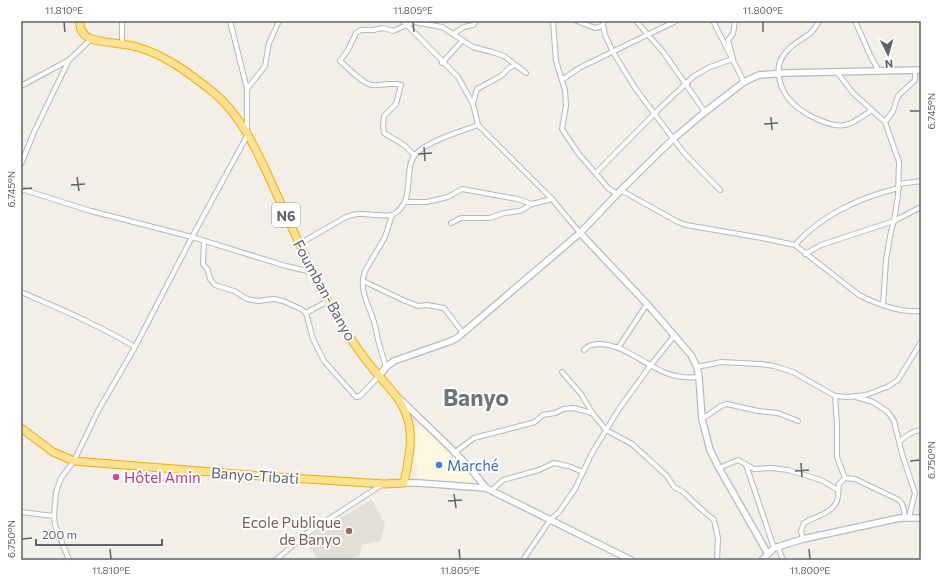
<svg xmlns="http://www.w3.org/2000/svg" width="942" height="581" font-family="Commissioner,sans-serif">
<rect width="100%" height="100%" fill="#f1efe8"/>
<polygon fill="#fef7e0" points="422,425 473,477 470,483 418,480 413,429"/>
<polygon fill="#e1ded6" points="372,500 385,524 380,541 362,545 359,556 347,560 319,560 303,539"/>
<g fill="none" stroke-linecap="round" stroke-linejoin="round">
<defs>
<g id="street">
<polyline points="122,21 122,43"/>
<polyline points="403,21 458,77 473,104 478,125 552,199 580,233"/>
<polyline points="553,21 556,61 565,90 566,106 562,129 578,153 608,188 617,194"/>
<polyline points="577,21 595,28 602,26 605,21"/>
<polyline points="636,21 664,53 705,112"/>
<polyline points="713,21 744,82"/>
<path d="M819,21C811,41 789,39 780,62C776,73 781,90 789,99C799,112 829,128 845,125C855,123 864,115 872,110"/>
<polyline points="855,21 872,59 879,71"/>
<polyline points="603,24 605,35 613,52 635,88 684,153 720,190"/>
<polyline points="453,34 464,27 473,25 476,21"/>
<polyline points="442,63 462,41"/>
<polyline points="836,71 853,93 885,122 899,162 898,195 894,221 891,231 886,260 883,305"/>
<polyline points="562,80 579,68 676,21"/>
<polyline points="21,86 69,60"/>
<polyline points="247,89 265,66 269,43 279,21"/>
<polyline points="473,103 477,89 501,76 509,68 515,65"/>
<polyline points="885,122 893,111 898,96 915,80 915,70"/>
<path d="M414,155L404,145L384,133L383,126L384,116L396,104L401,85C390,82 382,86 372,85C364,85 347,67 340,61L348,50L356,33L361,30H373L383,28L393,31L414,22L442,27L473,47L492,52L504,56L526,73"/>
<polyline points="21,164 35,130 69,60 91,39"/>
<polyline points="596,173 660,108 694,76 710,67 733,59 728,40 733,34 735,21"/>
<polyline points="899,184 921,181"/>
<polyline points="21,189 91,211 192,237 286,266 312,272"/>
<path d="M620,191L626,193L678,222L686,225L762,238L795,245L859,295C877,304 901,313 921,311"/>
<polyline points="405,202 427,202 448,197 462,189 517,199 532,204 552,199"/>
<polyline points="451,223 461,218 490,218 504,213 520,211 532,204"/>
<polyline points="204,241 203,264 208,270 210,279 215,285 234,291 247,299 258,301 274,299 283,301 301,309 306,313 313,339 324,361 356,397 360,396 379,376"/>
<path d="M299,244L346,217C350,216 354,214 358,214C367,213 387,218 394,214C416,201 403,169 415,155C427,141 460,132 478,125"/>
<path d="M795,245C821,215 861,197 899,188"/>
<polyline points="805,254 821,245 894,221 921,207"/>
<polyline points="363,281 403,300 418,306 427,305 444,308 463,333"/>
<path d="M21,292C60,309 99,325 135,347"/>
<polyline points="306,313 328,301"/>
<polyline points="618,348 647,304"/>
<path d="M584,350C588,345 592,345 598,344C624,344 643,364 666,373C676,377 689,378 699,377"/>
<path d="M386,367C381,352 377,337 374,322C369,305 358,290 365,271L385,237L392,215"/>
<polyline points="697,367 721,362 761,364 774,366 793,372 835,396 847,397 866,395 887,387 898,380 921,342"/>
<polyline points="562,372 581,394 593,414"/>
<path d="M835,396L837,424V457L845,478L855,479L899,500C904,504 904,511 905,517"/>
<polyline points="856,397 873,402 888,412 894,421 902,454 915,493 909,517"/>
<polyline points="702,419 721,406 727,404 758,411 778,413 798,421"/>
<path d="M900,441C906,436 912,431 921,430"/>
<polyline points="454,453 474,438 535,422 543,415 555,413 563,409 573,408 585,411 593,414 606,430 632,444 667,476 674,487 683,492 700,508 714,520 718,538 717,560"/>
<polyline points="746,465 774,548"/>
<polyline points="719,468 738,460 754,469 772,468 788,470 821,480 838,490"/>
<polyline points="491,491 503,480 539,470 554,463 568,466 583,472"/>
<polyline points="21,512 54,516"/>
<path d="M803,539L801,531L804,523C815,517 832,513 837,501C839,495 838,490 839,484L845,478"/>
<polyline points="778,547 783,560"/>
<polyline points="69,560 55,525 54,516 56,492 61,478 74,461 98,411 135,347 192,237 247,136 247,89 230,21"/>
<polyline points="276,560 306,534 383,484"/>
<polyline points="523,560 550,520 559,512 575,489 592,453 619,409 650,366 675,335"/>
</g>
<g id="secondary">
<polyline points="580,233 647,304 691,355 697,367 699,377 702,419 710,450 719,468 768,554"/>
<polyline points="379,376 386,367 394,361 451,341 457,338 580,233 624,187 673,139 705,112 744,82 759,75 786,73 921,70"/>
<path d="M401,400C430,429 462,456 486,488"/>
<polyline points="404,483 419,483 486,488 631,560"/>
<polyline points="762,560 774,548 803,539 900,518 921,518"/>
</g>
<path id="highway" d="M21,428L53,452L74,461L261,476L384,484L404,483C408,461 415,437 406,414C401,399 390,389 380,377C368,364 357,348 347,333C319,291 299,243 278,197C261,161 245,118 213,92C190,74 166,55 137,47C125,43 99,43 89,38C82,34 79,29 80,21"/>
</defs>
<use href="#street" stroke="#b5b8bc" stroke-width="6"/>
<use href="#secondary" stroke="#b6babf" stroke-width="8"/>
<use href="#highway" stroke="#f9ab00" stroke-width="9"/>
<use href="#street" stroke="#fff" stroke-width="4"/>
<use href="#secondary" stroke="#fff" stroke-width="5.5"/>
<use href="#highway" stroke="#fde293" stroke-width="7"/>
</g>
<path fill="none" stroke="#5f6368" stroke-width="1.5" d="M64,22L65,32M413,22L414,32M763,22V32M910,111H920M771,117L772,130M764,124L778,123M424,147L425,161M418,154L432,153M77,177L79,191M71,185L85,184M22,189L32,188M910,461L920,460M801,463L802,477M795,471L809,470M454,494L456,508M448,501L462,500M22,539L32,538M110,549L111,559M459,549L460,559M809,549L810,559"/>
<circle fill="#3f7fe0" stroke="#fff" stroke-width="1.5" cx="439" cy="465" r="4"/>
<circle fill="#d1479c" stroke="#fff" stroke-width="1.5" cx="116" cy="477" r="4"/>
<circle fill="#8d6e63" stroke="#fff" stroke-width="1.5" cx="349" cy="531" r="4"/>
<g text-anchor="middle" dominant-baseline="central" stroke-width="4" stroke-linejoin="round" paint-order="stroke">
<rect fill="#fff" stroke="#8f9295" stroke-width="1" x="272" y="203" width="28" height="24" rx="3"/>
<g font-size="14" font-weight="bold" fill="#5f6368">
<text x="286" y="215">N6</text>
</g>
<g font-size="15" fill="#5f6368" stroke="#fff">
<text transform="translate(325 290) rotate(61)">Foumban-Banyo</text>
<text transform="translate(255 475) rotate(4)">Banyo-Tibati</text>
</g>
<g font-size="15" fill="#366cbe" stroke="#fff" text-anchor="start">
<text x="447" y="465">Marché</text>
</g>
<g font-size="15" fill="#b23c85" stroke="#fff" text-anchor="start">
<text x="124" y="477">Hôtel Amin</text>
</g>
<g font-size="15" fill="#785e54" stroke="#fff" text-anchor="end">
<text x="341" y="522">Ecole Publique<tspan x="341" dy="17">de Banyo</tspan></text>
</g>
<g font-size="23" font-weight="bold" fill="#70757a" stroke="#fff">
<text x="476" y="397">Banyo</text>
</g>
</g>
<rect width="942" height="581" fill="none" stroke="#ffffff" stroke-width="44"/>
<g transform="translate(888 54) rotate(175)" stroke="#ffffff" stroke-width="3" paint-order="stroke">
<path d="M0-3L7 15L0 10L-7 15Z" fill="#5f6368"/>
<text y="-6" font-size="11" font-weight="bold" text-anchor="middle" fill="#5f6368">N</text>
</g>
<path d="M36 539v6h126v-6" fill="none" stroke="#5f6368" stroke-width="2"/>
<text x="42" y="539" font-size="12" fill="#5f6368" stroke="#ffffff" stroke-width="3" paint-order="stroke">200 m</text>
<rect x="22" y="22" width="898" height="537" fill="none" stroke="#5f6368" stroke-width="1.5"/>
<g font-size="10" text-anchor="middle" fill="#5f6368">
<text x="64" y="14">11.810°E</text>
<text x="413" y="14">11.805°E</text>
<text x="763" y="14">11.800°E</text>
<text transform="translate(931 111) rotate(-90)" y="4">6.745°N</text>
<text transform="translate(11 189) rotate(-90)" y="4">6.745°N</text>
<text transform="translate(931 460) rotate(-90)" y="4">6.750°N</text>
<text transform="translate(11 539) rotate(-90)" y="4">6.750°N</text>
<text x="111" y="574">11.810°E</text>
<text x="460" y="574">11.805°E</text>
<text x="810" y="574">11.800°E</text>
</g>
</svg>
